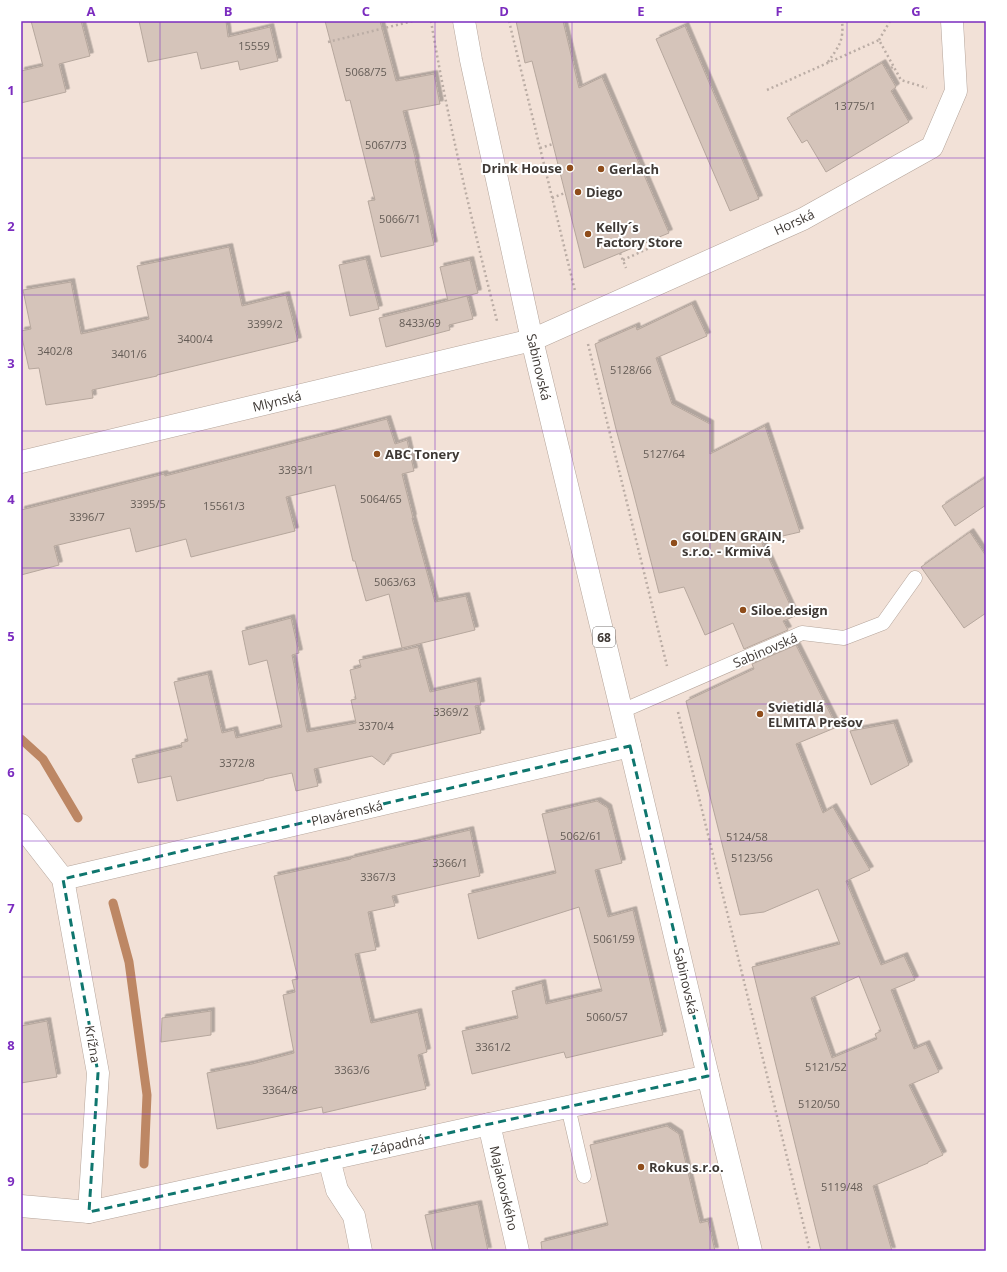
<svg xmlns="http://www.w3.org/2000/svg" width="1007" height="1272" font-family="'Open Sans',sans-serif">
<defs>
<filter id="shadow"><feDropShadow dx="3.5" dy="-3.5" stdDeviation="0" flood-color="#0004"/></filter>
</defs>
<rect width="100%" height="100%" fill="#f2e1d7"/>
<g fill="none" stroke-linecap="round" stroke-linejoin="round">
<g stroke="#bd8764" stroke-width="9">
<polyline points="21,739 43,759 78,818"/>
<polyline points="113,903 129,962 147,1095 144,1164"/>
</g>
</g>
<g fill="#d5c4ba" stroke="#b6a79d" fill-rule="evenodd" filter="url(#shadow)">
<polygon points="31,21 81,21 90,56 59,64 66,92 21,103 21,71 43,66"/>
<polygon points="139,21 226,21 228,37 270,27 278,61 240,70 238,61 201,69 197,52 148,62"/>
<polygon points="325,21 380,21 396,81 434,74 440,104 403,111 416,161 415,161 434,245 381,257 368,201 375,200 350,100 346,101"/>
<polygon points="516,21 563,21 579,88 602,77 669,233 584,268 532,61 525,63"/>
<polygon points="685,26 759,199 730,211 656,39"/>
<polygon points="882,63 896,87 891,91 909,122 826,172 807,140 802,143 787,118"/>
<polygon points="229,247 242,306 286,295 298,341 157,375 157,376 92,390 93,398 46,405 39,368 29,369 21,333 21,331 31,329 23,290 71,282 81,334 149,319 137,266"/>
<polygon points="366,259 379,309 350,316 339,265"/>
<polygon points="470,260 478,293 448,301 440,267"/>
<polygon points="467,296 473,319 449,325 450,330 386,347 379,318"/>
<polygon points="692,304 707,336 656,358 672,404 710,424 710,454 765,426 800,532 761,541 795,616 783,621 788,630 744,649 733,623 705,635 684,587 659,593 633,491 616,429 595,344 636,326 637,330"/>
<polygon points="387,419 395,444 407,440 414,471 402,474 413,518 412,518 435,602 466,596 475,630 402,648 389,594 366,601 355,561 353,561 335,485 286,497 295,531 191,557 186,539 136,552 130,528 54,546 59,565 21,575 21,510 164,474 165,476"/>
<polygon points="986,477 986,505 955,526 942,506"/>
<polygon points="970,532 986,556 986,613 964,628 921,567"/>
<polygon points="291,618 299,653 292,655 307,732 356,723 351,700 356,699 350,670 361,667 359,660 418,647 430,692 477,681 481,705 475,706 481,733 391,754 384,765 372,756 314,769 318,786 296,791 292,773 264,779 264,780 177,801 171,776 138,783 132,759 182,747 181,743 188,741 174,682 208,674 222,733 234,730 236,738 282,727 267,660 249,665 242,631"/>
<path d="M796,645L837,727L796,744L823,813L833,807L870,870L846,881L881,965L904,956L915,980L891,990L914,1049L926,1044L939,1072L909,1085L943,1155L928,1162V1163L873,1186L892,1251H821L752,967L840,944L818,889L764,912L740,915L686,701L754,669L752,664ZM859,976L881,1031L875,1034L877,1039L832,1058L811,998Z"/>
<polygon points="894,723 909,765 871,785 850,731"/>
<polygon points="597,801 608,808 622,863 595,870 608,917 633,910 663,1035 566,1058 564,1052 472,1074 462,1031 518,1018 512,991 542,983 546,1004 602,991 579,907 478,939 468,894 556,873 542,814"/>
<polygon points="470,830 480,876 392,896 395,906 368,912 376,950 355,954 371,1023 418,1012 427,1052 418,1055 426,1089 323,1113 322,1107 217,1129 207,1073 252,1064 294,1053 283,995 295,992 292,980 298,979 274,876 351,859 351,858"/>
<polygon points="211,1011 211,1035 161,1042 162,1018"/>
<polygon points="47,1021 57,1077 21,1083 21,1026"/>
<polygon points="667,1126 679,1134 700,1223 708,1221 715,1251 542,1251 541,1242 608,1225 590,1145"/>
<polygon points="478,1204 488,1251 433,1251 425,1215"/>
</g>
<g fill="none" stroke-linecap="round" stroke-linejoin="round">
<defs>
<g id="lane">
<polyline points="622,711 802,633 844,638 883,623 915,578"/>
<polyline points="568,1107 584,1176"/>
</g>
<g id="street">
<polyline points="21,462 532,340 803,219 932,147 956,91 952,21"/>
<polyline points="21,825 63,879 98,1073 89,1212"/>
<polyline points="63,879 630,746"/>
<polyline points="489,1124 518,1251"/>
<polyline points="329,1159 337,1190 354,1216 361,1251"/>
<polyline points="21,1206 89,1212 708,1076"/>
</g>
<polyline id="primary" points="464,21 471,60 532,340 630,746 708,1076 751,1251"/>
</defs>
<use href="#lane" stroke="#b5a59b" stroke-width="15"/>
<use href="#street" stroke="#b5a59b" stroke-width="23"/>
<use href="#primary" stroke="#b5a59b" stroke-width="23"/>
<g stroke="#bbada5" stroke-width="2.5" stroke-dasharray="2 3" stroke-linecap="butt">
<path d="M431,21C448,122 472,221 497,321"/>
<polyline points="509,21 575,291"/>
<polyline points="879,40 890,21"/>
<polyline points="328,42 413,21"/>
<path d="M828,62C839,46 844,41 842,21"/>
<polyline points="887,71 894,66"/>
<polyline points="767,90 879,40 901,80 927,88"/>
<polyline points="540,148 553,144"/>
<polyline points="552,198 565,193"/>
<polyline points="620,253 626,268"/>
<polyline points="623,260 656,245 653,240"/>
<polyline points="588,344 667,666"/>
<polyline points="678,712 810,1251"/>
</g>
<use href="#lane" stroke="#fff" stroke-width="14"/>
<use href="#street" stroke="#fff" stroke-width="22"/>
<use href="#primary" stroke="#fff" stroke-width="22"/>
</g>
<path fill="none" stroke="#0f766e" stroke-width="3" stroke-dasharray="8 5" stroke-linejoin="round" d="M630,746L708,1076L89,1212L98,1073L63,879Z"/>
<path fill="none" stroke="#7b2cbf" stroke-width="1" stroke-opacity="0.55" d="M160,21V1251M297,21V1251M435,21V1251M572,21V1251M710,21V1251M847,21V1251M21,158H986M21,295H986M21,431H986M21,568H986M21,704H986M21,841H986M21,977H986M21,1114H986"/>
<g fill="#8f4d1b" stroke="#fff" stroke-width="1.5">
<circle cx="570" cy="168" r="4"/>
<circle cx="601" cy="169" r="4"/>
<circle cx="578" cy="192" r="4"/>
<circle cx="588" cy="234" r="4"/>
<circle cx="377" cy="454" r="4"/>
<circle cx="674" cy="543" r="4"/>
<circle cx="743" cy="610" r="4"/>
<circle cx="760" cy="714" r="4"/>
<circle cx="641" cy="1167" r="4"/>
</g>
<g text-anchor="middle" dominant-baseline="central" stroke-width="4" stroke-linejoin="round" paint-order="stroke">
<g font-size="11" fill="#645c56">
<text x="254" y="45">15559</text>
<text x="366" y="71">5068/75</text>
<text x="855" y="105">13775/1</text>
<text x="386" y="144">5067/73</text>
<text x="400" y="218">5066/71</text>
<text x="420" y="322">8433/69</text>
<text x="265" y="323">3399/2</text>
<text x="195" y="338">3400/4</text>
<text x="55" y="350">3402/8</text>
<text x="129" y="353">3401/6</text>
<text x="631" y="369">5128/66</text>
<text x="664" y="453">5127/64</text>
<text x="296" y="469">3393/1</text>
<text x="381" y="498">5064/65</text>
<text x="148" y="503">3395/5</text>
<text x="224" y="505">15561/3</text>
<text x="87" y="516">3396/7</text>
<text x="395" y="581">5063/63</text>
<text x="451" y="711">3369/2</text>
<text x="376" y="725">3370/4</text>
<text x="237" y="762">3372/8</text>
<text x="581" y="835">5062/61</text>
<text x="747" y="836">5124/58</text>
<text x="752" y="857">5123/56</text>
<text x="450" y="862">3366/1</text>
<text x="378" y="876">3367/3</text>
<text x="614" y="938">5061/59</text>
<text x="607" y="1016">5060/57</text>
<text x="493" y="1046">3361/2</text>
<text x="826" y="1066">5121/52</text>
<text x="352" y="1069">3363/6</text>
<text x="280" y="1089">3364/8</text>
<text x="819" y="1103">5120/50</text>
<text x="842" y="1186">5119/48</text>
</g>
<rect fill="#fff" stroke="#797472" stroke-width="1" x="593" y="627" width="22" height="20" rx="3"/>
<g font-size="12" font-weight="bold" fill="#3f3935">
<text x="604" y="637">68</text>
</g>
<g font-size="13" font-weight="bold" fill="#3f3935" stroke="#fff" text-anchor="start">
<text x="562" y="168" text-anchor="end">Drink House</text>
<text x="609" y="169">Gerlach</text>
<text x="586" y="192">Diego</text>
<text x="596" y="227">Kelly´s<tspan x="596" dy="15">Factory Store</tspan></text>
<text x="385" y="454">ABC Tonery</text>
<text x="682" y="536">GOLDEN GRAIN,<tspan x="682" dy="15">s.r.o. - Krmivá</tspan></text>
<text x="751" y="610">Siloe.design</text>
<text x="768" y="707">Svietidlá<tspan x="768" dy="15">ELMITA Prešov</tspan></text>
<text x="649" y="1167">Rokus s.r.o.</text>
</g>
<g font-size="13" fill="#3f3935" stroke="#fff">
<text transform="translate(794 222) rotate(-25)">Horská</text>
<text transform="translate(539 367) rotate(77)">Sabinovská</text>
<text transform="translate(277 401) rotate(-14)">Mlynská</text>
<text transform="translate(765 650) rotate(-23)">Sabinovská</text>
<text transform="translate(347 813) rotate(-13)">Plavárenská</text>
<text transform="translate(686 981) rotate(77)">Sabinovská</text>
<text transform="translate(93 1044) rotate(80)">Krížna</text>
<text transform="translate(398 1144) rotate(-12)">Západná</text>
<text transform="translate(504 1188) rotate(77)">Majakovského</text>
</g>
</g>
<rect width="1007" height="1272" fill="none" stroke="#ffffff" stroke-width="44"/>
<rect x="22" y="22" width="963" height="1228" fill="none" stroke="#7b2cbf" stroke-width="1.5"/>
<g font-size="13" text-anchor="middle" font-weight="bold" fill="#7b2cbf">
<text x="91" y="16">A</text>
<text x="228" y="16">B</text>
<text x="366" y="16">C</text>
<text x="504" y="16">D</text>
<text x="641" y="16">E</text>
<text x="779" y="16">F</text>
<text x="916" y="16">G</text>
<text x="11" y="95">1</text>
<text x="11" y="231">2</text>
<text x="11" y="368">3</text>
<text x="11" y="504">4</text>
<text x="11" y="641">5</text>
<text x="11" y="777">6</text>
<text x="11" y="913">7</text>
<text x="11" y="1050">8</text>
<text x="11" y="1186">9</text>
</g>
</svg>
